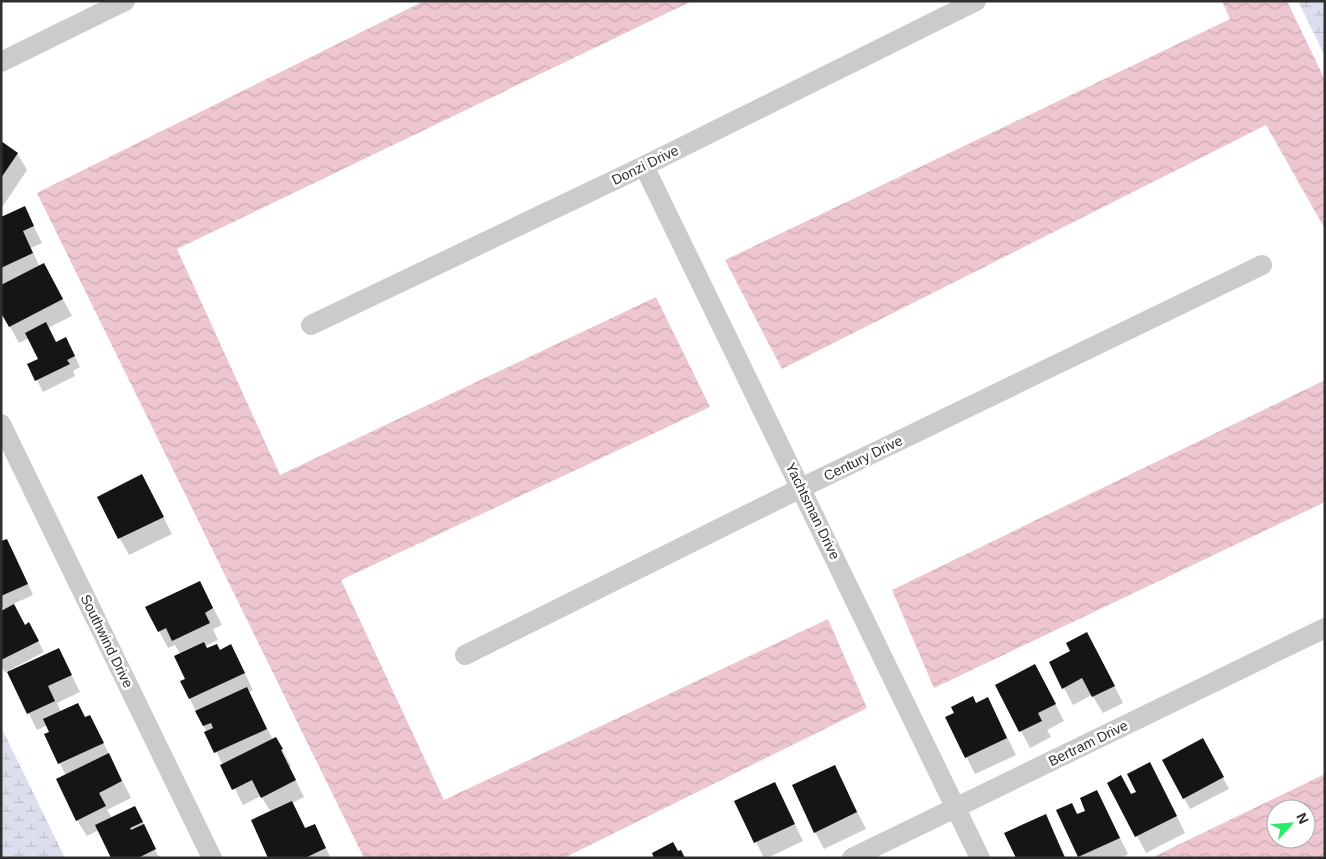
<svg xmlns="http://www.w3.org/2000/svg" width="1326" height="859" font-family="Helvetica,sans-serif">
<defs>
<pattern id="wetland-marsh" width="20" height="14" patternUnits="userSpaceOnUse" patternTransform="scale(1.25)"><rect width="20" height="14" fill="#dbdeec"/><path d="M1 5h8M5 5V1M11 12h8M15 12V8" fill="none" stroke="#bcbfcb"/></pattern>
<pattern id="water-waves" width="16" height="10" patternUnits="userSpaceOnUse" patternTransform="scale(1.25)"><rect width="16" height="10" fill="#edc6cf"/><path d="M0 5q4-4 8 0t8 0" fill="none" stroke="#ccaab2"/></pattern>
</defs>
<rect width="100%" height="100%" fill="#fff"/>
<g fill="url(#wetland-marsh)">
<polygon points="1298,1 1325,1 1325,56"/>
<polygon points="1,727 65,858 1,858"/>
</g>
<g fill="url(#water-waves)" fill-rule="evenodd">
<polygon points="424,1 692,1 177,249 280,475 656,297 710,407 341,580 444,800 828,619 867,708 564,858 364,858 37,193"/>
<polygon points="1222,1 1287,1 1325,80 1325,229 1266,125 782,369 725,260 1230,19"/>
<polygon points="1325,380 1325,502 934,688 892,590"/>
<path d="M1325,774V858H1151ZM1276,809H1306V839H1276Z"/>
</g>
<g fill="#0003">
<polygon points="1,143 17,153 27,170 1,209"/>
<polygon points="24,207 42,243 31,248 40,267 53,281 72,316 48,328 56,343 72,350 80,367 73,371 75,376 43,392 29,364 39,359 29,338 19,343 1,310 1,218"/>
<polygon points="142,476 172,534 129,555 98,498"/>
<polygon points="1,542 13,551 33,595 13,604 25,626 35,635 44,652 10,670 11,672 59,650 80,692 57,703 61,712 86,718 90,716 131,798 107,810 112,818 135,807 144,824 158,856 159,855 160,858 112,858 99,830 87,836 77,820 66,776 46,735 51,732 47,725 37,730 8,671 5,672 1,666 1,612 5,611 1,605"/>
<polygon points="200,582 222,625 213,629 218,640 205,646 207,650 219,651 231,645 253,690 249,692 273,740 276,738 285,755 291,766 289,767 304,797 292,803 306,829 314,826 331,858 270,858 271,812 261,796 243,805 190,699 182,682 187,679 181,655 175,645 168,648 147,608"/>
<polygon points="1096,650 1123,703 1103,713 1092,695 1073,705 1051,663"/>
<polygon points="1044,682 1064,721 1047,730 1051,737 1030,748 997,685"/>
<polygon points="988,698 1016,755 975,774 947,717"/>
<polygon points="1209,751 1229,789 1190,809 1184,798"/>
<polygon points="834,767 866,829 824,849 815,832"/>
<polygon points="1159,780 1185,833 1146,853 1109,783 1131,796"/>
<polygon points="775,783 803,841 767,858 764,858 736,802"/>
<polygon points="1097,792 1128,854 1121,858 1080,858 1058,811 1077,816 1087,811"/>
<polygon points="1045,815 1066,858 1017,858"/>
</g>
<g fill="#151515">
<polygon points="1,141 18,153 1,178"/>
<polygon points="25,206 34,226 23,231 33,253 1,268 1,217"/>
<polygon points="44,263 63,299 9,327 1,313 1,285"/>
<polygon points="46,322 56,342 66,337 75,356 67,360 70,364 35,381 27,364 38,359 25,333"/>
<polygon points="142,474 164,517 118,539 97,497"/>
<polygon points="7,539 28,584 1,596 1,541"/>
<polygon points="200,581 213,608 205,613 210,623 172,641 166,628 158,632 145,607"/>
<polygon points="14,604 25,625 29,622 39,641 1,660 1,611"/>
<polygon points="1087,632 1115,686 1092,697 1082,678 1062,689 1049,662 1070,651 1066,643"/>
<polygon points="204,642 207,648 217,644 220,650 231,644 245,673 189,699 180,681 185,679 174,656"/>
<polygon points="59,648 72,675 48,686 55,701 27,714 7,672"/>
<polygon points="1035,664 1056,704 1038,713 1042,721 1019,732 995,685"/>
<polygon points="247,687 267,729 214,753 204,732 213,728 211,723 203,726 195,711"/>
<polygon points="973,696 976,703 988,697 1007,738 965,758 945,717 954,713 951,707"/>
<polygon points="78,703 85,717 90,715 104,743 58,764 44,734 49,732 43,719"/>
<polygon points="276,737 283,749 281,750 296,780 261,798 252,780 232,790 220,765"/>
<polygon points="1203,738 1224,777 1183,799 1162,760"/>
<polygon points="109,753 122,781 99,793 106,806 76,821 56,779"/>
<polygon points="1150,762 1177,816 1135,837 1107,783 1121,775 1131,794 1136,792 1127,774"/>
<polygon points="835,765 857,812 814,833 792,785"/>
<polygon points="775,782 795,824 754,843 734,801"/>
<polygon points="1097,790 1120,838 1078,857 1056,810 1072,803 1077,814 1085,811 1080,798"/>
<polygon points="292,801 305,828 315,824 326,848 305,858 268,858 251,820"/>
<polygon points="135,806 143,822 130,828 131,830 144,824 156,849 138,858 111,858 95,825"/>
<polygon points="1046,814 1065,858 1016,858 1004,833"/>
<polygon points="673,842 678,851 681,850 685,858 654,858 652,853"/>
</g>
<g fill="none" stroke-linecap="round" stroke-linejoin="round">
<g stroke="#cbcbcb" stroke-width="20">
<polyline points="1,62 125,1"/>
<polyline points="644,166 980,858"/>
<polyline points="311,325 644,166 976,1"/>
<polyline points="1,424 212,858"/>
<polyline points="465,655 801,488 1262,265"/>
<polyline points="852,858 1325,628"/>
</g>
</g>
<g text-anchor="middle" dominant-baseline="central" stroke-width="5" stroke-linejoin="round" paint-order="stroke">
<g font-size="14" fill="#2e2e2e" stroke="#fff">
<text transform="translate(645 165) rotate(-26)">Donzi Drive</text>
<text transform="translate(863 458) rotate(-26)">Century Drive</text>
<text transform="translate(813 511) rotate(64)">Yachtsman Drive</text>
<text transform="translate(107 641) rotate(64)">Southwind Drive</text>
<text transform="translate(1088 743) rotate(-26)">Bertram Drive</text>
</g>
</g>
<rect width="1326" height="859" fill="none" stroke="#2e2e2e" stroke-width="5"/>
<g transform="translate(1291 824) rotate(64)"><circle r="24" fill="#ffffff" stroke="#ababab"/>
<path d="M0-4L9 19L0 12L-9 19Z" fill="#29ed66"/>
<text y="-8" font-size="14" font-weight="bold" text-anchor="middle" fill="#2e2e2e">N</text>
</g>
</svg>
